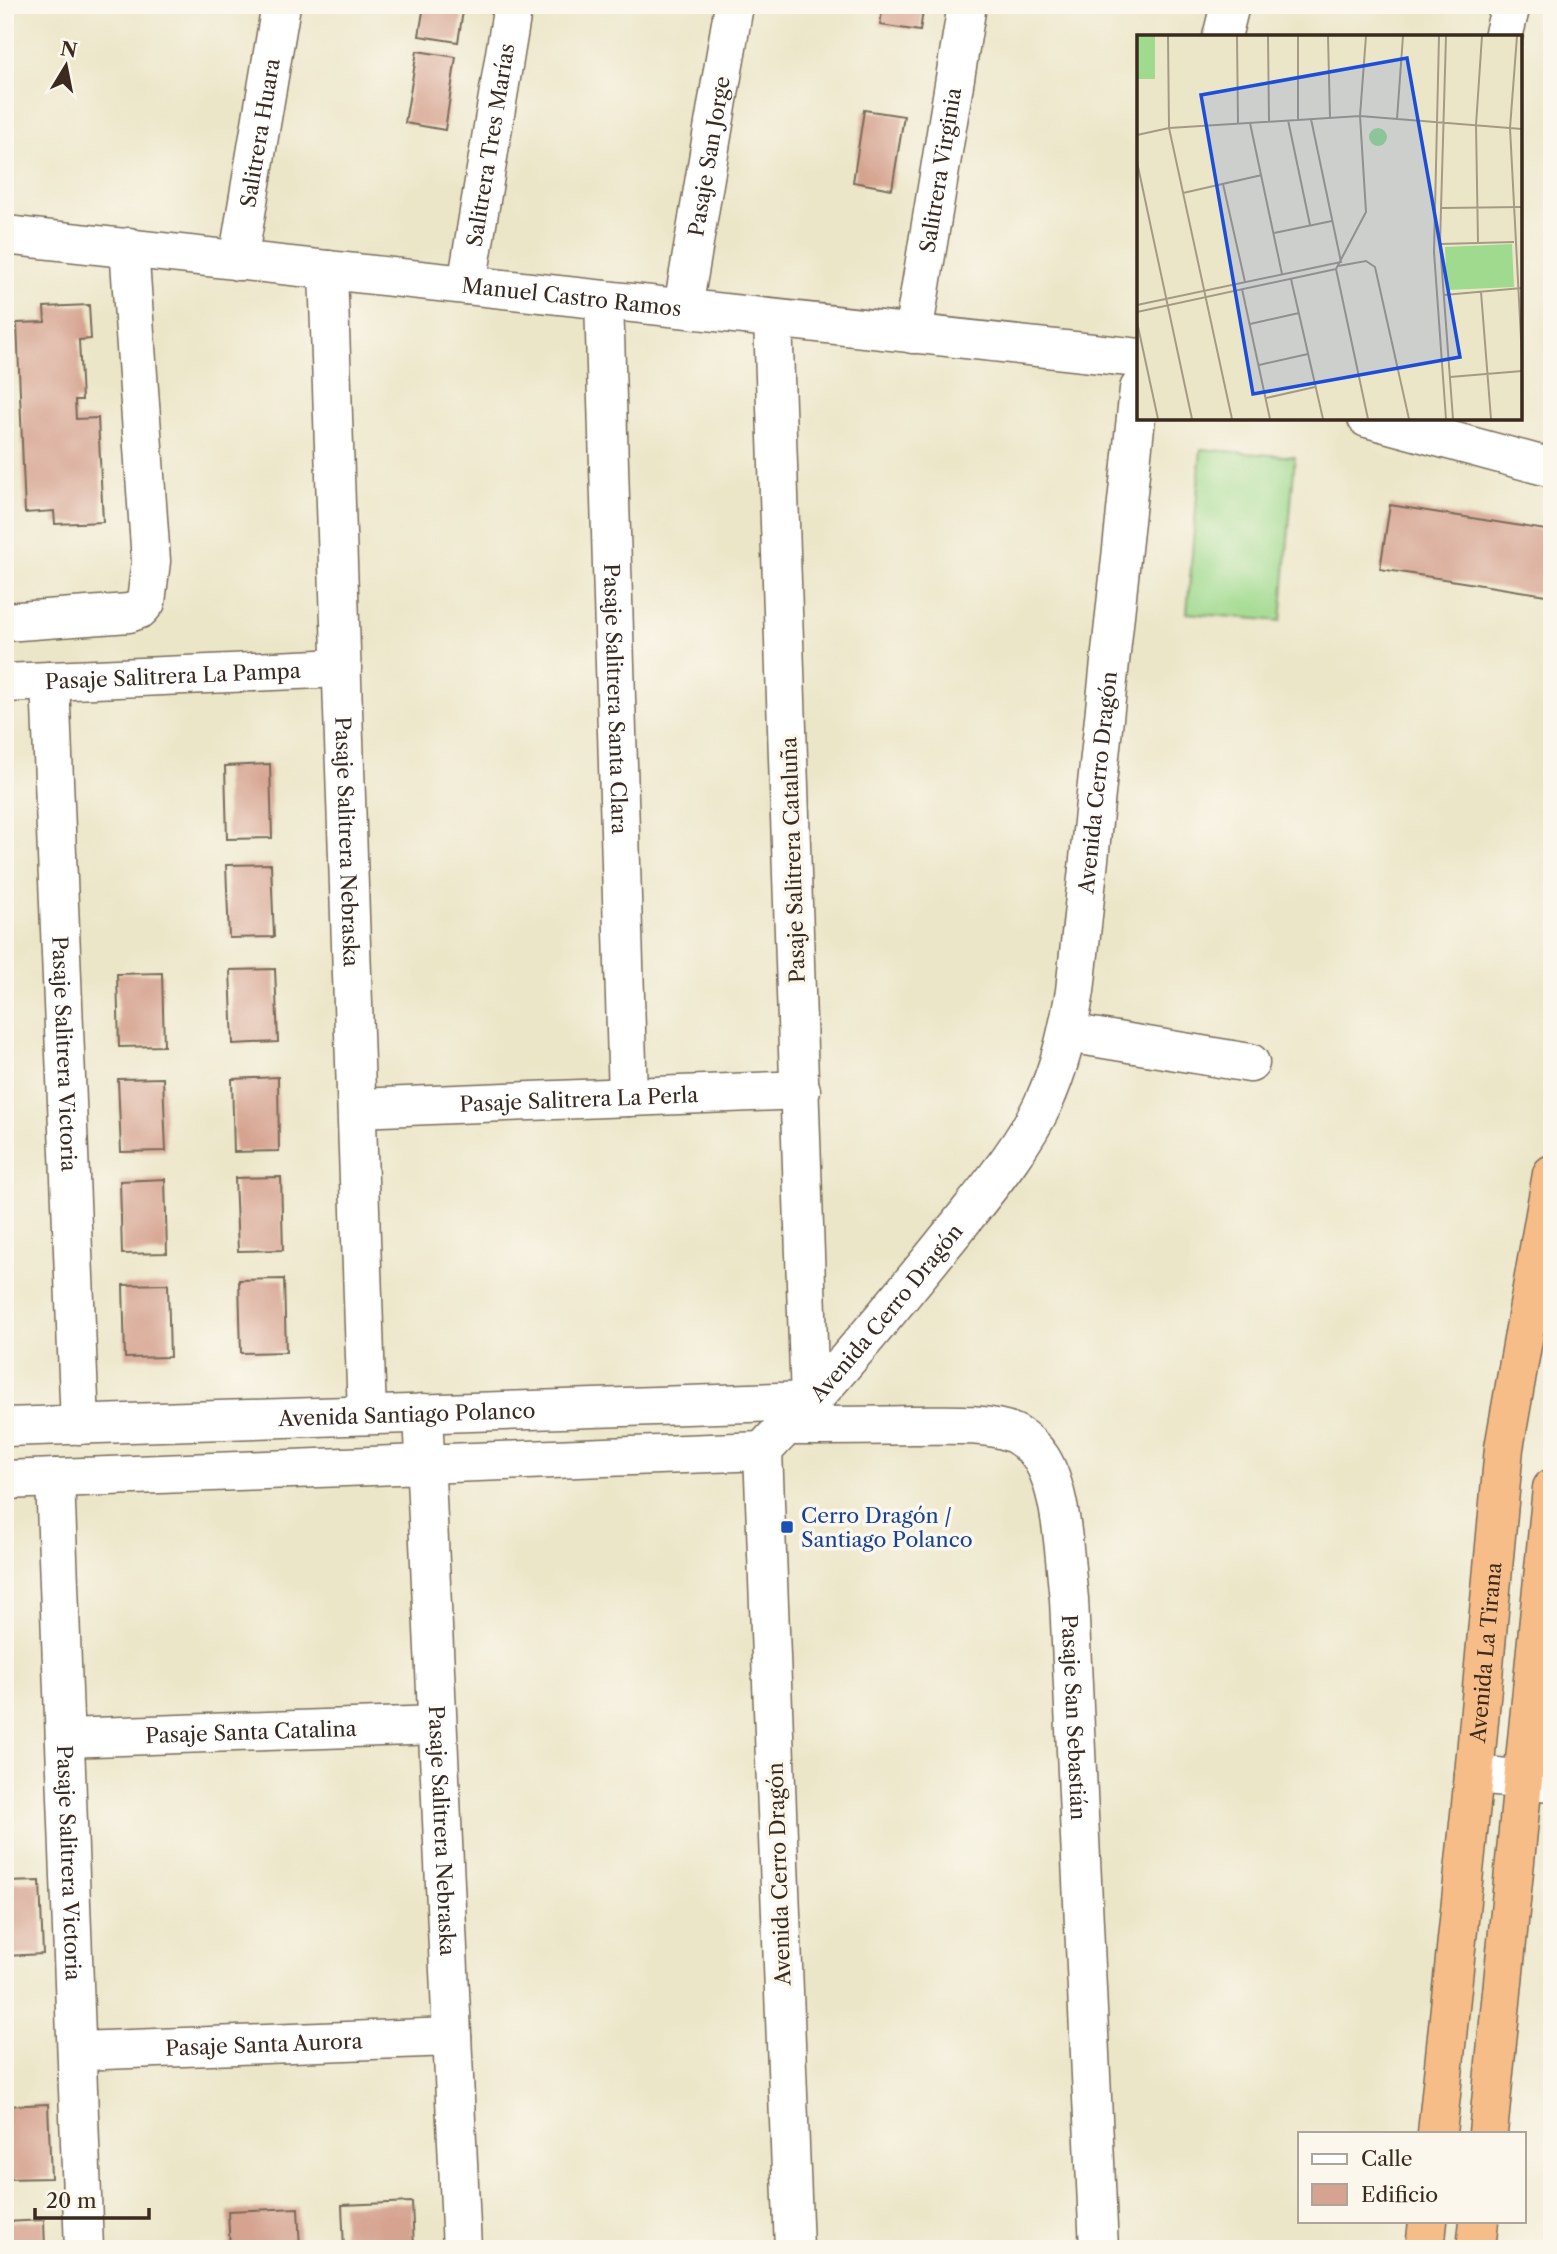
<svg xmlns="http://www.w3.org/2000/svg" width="1557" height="2254" font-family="'Libre Caslon Text',serif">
<rect width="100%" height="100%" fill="#fbf7ec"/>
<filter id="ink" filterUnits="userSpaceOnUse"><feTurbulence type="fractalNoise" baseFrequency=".0143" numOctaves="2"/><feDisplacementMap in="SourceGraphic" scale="14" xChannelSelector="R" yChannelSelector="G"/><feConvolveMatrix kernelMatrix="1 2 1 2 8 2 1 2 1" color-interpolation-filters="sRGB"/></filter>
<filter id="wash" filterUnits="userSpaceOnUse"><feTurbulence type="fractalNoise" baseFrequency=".00686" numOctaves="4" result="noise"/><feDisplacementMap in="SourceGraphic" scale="28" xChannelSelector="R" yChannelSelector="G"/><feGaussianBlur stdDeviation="1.57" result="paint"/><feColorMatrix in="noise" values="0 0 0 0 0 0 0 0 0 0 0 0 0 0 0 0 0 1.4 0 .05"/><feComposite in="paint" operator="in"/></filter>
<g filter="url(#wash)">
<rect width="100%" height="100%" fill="#ece6c9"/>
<polygon fill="#a0da8e" stroke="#6e8256" stroke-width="2" points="1201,449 1295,457 1281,621 1187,613"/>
<g id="blocks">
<g fill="#d6a390">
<polygon points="424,5 464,5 458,42 419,36"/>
<polygon points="771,5 796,5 795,11"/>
<polygon points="883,5 924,5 920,31 880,25"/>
<polygon points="417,51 456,57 445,130 405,123"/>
<polygon points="864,110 904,116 892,189 853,182"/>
<polygon points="89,305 91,339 79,340 82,400 75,400 76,419 98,418 103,522 55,524 54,511 25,513 17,323 45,322 44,307"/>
<polygon points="1390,505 1552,531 1552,596 1380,569"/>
<polygon points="270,764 272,838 227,839 225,766"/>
<polygon points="271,864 274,937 229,938 226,865"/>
<polygon points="275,969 278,1042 233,1044 230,970"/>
<polygon points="162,973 164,1046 119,1047 117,974"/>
<polygon points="278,1077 279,1151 234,1152 232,1079"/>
<polygon points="163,1078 166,1151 121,1152 118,1079"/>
<polygon points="281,1177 283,1250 238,1251 235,1178"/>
<polygon points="165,1179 167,1253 122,1254 120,1181"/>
<polygon points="284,1279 286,1352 241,1353 239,1280"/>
<polygon points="168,1284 170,1357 125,1358 123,1285"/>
<polygon points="40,1881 43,1954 5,1956 5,1882"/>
<polygon points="48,2104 51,2178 5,2179 5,2106"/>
<polygon points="412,2202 414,2249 344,2249 342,2205"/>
<polygon points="298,2208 300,2249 230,2249 228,2211"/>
<polygon points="44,2220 45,2249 5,2249 5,2222"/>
</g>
</g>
</g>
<g filter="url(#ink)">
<use href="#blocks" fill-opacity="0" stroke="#796c5a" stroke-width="2"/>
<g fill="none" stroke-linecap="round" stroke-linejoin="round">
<defs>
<g id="minor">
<polyline points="1222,37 1230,5"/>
<polyline points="1503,37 1511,5"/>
<path id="s1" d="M5,235L1139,358"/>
<path id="s2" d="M238,261L281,5"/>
<path id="s3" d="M328,270L367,1415"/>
<path id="s4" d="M467,285L513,5"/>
<path id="s5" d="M604,300L628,1097"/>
<path id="s6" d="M683,308L734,5"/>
<path id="s7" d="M913,334L967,5"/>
<polyline points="1367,418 1552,468"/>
<polyline points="5,622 129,613 140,609 146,602 151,561 129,247"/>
<path id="s8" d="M50,681L80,1425"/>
<path id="s9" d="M5,683L342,668"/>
<polyline points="1068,1033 1250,1063"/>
<path id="s10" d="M357,1108L801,1090"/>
<path id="s11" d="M423,1413L462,2249"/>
<path id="s12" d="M785,1426C827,1426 870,1426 913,1425C941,1425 988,1422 1013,1433C1024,1438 1035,1449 1041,1458C1063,1492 1064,1558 1069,1599L1099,2249"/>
<path id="s13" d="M5,1427L810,1401L773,319"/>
<path id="s14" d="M55,1478L84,2249"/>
<polyline points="5,1480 763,1451"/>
<path id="s15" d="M65,1738L437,1725"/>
<polyline points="1474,1775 1552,1782"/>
<path id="s16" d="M77,2051L452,2037"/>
<path id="s17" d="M794,2249L763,1451C778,1433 795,1418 811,1401C862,1345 910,1285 958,1226C988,1188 1022,1148 1043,1104C1060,1067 1068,1031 1075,991L1139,389"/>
</g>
<g id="highway">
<path id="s18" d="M1437,2133L1474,1775L1504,1448L1552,1174"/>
<polyline points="1488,2133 1552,1488"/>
<polyline points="1425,2249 1428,2221"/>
<polyline points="1476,2249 1479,2221"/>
</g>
</defs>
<use href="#minor" stroke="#796c5a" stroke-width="41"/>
<use href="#highway" stroke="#796c5a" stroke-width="41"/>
<use href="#minor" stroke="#fff" stroke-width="38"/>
<use href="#highway" stroke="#f7bd88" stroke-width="38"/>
</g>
</g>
<rect fill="#1a4fb4" stroke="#fbf7ec" stroke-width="2.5" x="780" y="1520" width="14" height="14" rx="3.5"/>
<g text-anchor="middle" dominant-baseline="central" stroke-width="7" stroke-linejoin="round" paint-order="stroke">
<g font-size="21" fill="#3b2a1e" stroke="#fbf7ec">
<text stroke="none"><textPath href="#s2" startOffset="130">Salitrera Huara</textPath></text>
<text stroke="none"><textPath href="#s4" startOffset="142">Salitrera Tres Marías</textPath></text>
<text stroke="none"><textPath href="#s6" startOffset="154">Pasaje San Jorge</textPath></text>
<text stroke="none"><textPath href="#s7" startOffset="166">Salitrera Virginia</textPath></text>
<text stroke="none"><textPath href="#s1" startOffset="570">Manuel Castro Ramos</textPath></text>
<text stroke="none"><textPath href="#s9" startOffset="168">Pasaje Salitrera La Pampa</textPath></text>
<text stroke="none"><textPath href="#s5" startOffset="399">Pasaje Salitrera Santa Clara</textPath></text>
<text stroke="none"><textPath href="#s17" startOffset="1573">Avenida Cerro Dragón</textPath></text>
<text stroke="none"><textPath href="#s3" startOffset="572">Pasaje Salitrera Nebraska</textPath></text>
<text transform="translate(793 860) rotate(-92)">Pasaje Salitrera Cataluña</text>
<text stroke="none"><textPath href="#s8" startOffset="373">Pasaje Salitrera Victoria</textPath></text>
<text stroke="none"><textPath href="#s10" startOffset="222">Pasaje Salitrera La Perla</textPath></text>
<text stroke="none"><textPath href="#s17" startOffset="984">Avenida Cerro Dragón</textPath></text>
<text stroke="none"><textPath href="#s13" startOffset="402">Avenida Santiago Polanco</textPath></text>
<text stroke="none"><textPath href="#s18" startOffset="483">Avenida La Tirana</textPath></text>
<text stroke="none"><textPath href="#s12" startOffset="530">Pasaje San Sebastián</textPath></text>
<text stroke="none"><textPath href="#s15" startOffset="186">Pasaje Santa Catalina</textPath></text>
<text stroke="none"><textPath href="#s11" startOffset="418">Pasaje Salitrera Nebraska</textPath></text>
<text stroke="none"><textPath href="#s14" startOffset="385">Pasaje Salitrera Victoria</textPath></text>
<text transform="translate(779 1874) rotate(-92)">Avenida Cerro Dragón</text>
<text stroke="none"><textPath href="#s16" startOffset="187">Pasaje Santa Aurora</textPath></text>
</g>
<g font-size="21" fill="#164399" stroke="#fbf7ec" text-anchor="start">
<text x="801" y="1515">Cerro Dragón /<tspan x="801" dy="24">Santiago Polanco</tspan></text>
</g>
</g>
<g transform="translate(1137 35)">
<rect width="385" height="385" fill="#ece6c9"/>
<path d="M0,1H18V44H0ZM232 102a9 9 0 1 1 18 0a9 9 0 1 1-18 0ZM375,209L377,252L310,255L308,212Z" fill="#a0da8e"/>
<path fill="none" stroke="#a59b85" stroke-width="2" d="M31,1L32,93L95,384M100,1L101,89M131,1L132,87M161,1V85M191,1L193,83M229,1L223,81L229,177L199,234L231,384M302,1L297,217L309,384M309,1L303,209L316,384M380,1L373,93L385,322M260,84L266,1M151,85L173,190M113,88L145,239M0,100L32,93L223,81L385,94M0,127L55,384M86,149L108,247M46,158L125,140M304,173L385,172M137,198L195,186M341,208L339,90L345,1M303,209L377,207M201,231L229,226L238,232L272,384M154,244L186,384M105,254L133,384M344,257L354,384M307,260L385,253M0,270L204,227L174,84M0,277L199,234M0,287L21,384M113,289L162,278M122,330L171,319M313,342L385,336M129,363L178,352"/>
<path fill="#1d4ed8" fill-opacity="0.15" stroke="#1d4ed8" stroke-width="3.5" d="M270,23L323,322L116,359L64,60Z"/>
<rect width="385" height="385" fill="none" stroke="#3b2a1e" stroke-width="3.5"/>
</g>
<rect width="1557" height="2254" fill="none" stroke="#fbf7ec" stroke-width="28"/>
<rect x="1298" y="2132" width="228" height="91" fill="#fbf7ec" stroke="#aea59a" stroke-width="2"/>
<rect x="1312" y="2154" width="35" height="10" fill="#ffffff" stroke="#aea59a" stroke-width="2"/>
<text x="1361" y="2166" font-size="21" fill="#3b2a1e">Calle</text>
<rect x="1312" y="2184" width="35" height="21" fill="#d6a390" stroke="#aea59a" stroke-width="2"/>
<text x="1361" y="2202" font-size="21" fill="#3b2a1e">Edificio</text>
<g transform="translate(66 66) rotate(10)" stroke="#fbf7ec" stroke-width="5" paint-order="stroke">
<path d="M0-5L12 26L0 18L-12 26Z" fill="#3b2a1e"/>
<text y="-10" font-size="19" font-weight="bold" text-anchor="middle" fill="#3b2a1e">N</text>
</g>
<path d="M35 2208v10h114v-10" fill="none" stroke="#3b2a1e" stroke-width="3.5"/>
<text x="46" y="2208" font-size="21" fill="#3b2a1e" stroke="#fbf7ec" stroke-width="5" paint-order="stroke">20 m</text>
</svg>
